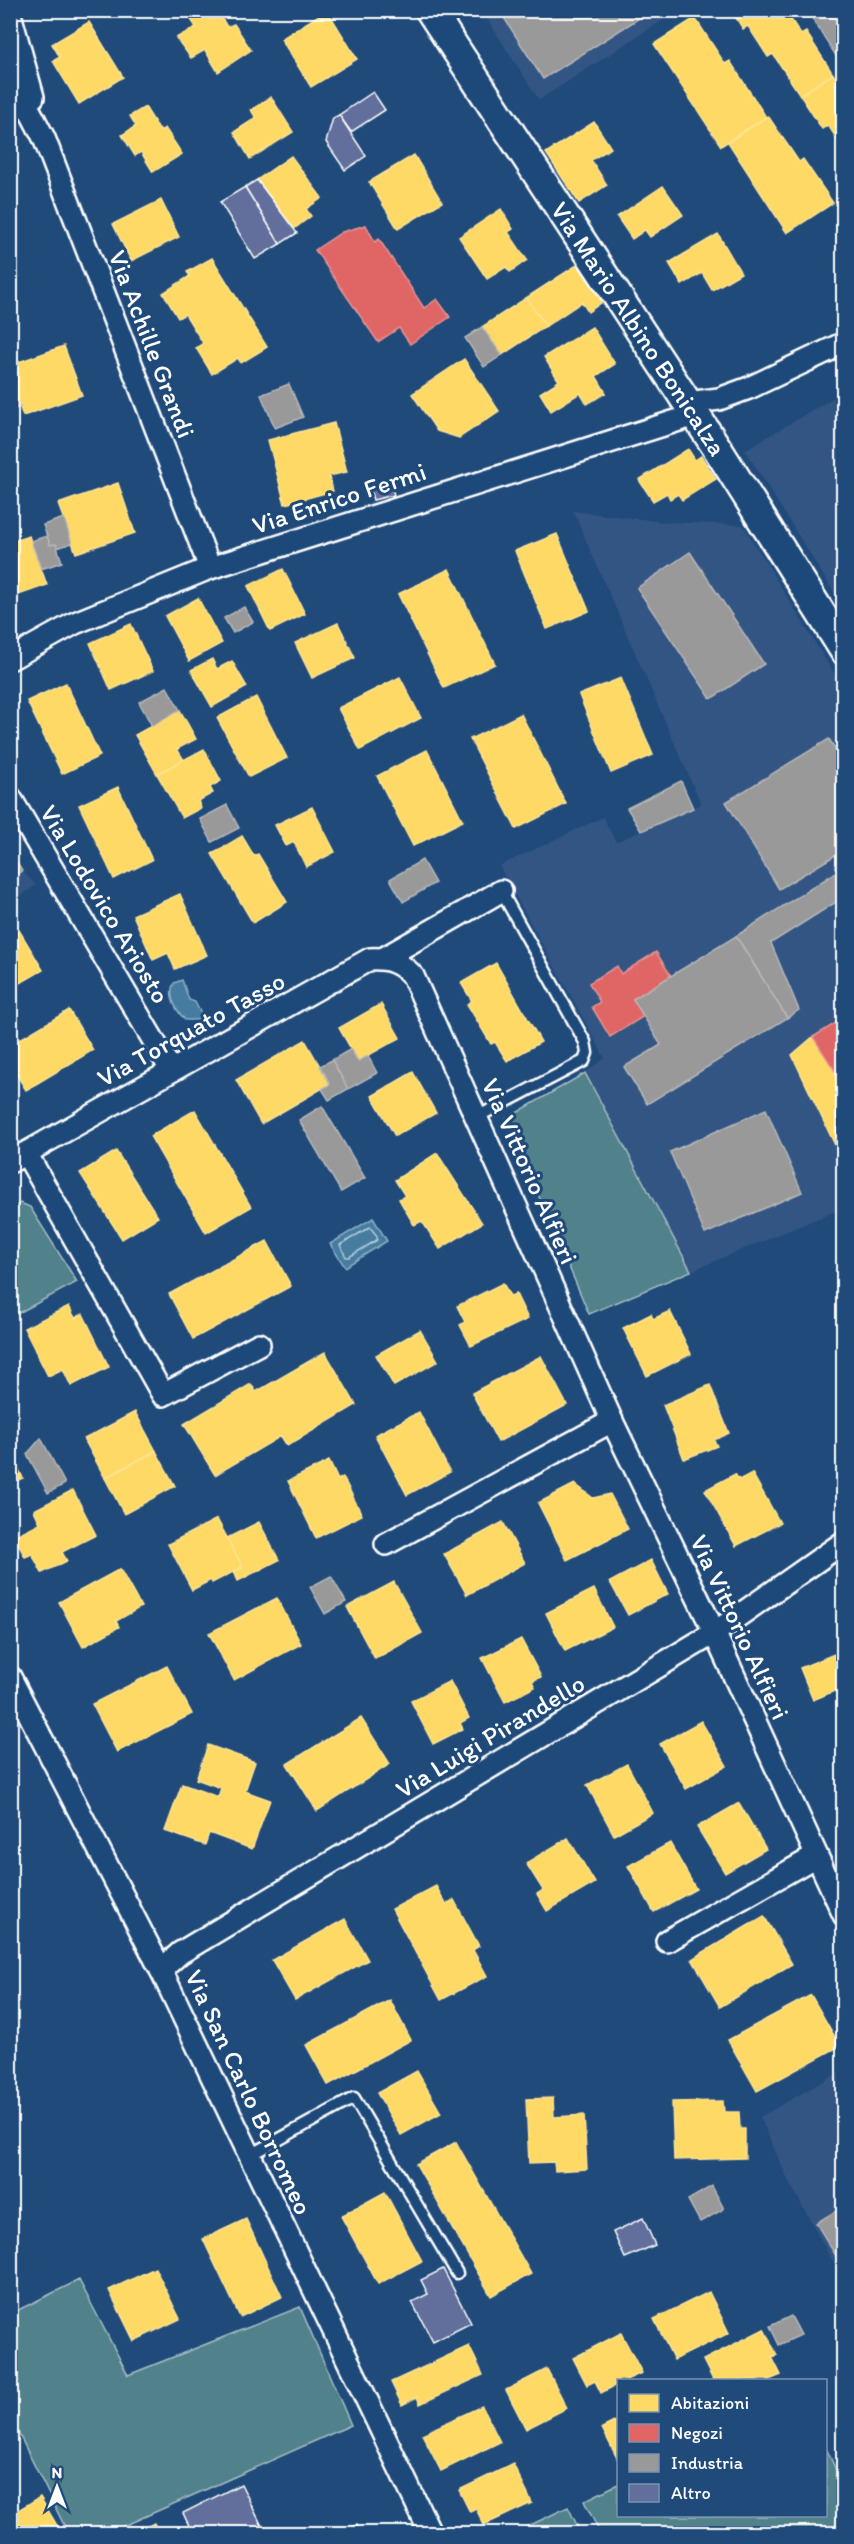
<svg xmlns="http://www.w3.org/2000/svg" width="854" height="2544" font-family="Itim,sans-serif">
<rect width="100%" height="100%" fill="#1f4a7a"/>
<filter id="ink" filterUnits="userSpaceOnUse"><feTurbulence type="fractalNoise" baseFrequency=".0167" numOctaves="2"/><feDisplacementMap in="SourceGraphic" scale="12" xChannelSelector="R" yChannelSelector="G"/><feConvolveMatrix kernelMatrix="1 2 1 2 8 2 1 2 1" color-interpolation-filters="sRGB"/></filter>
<g filter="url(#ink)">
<g fill="#335584">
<polygon points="482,11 677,11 539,100"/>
<polygon points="843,392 843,607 745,450"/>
<polygon points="573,511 666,522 743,525 843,688 843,1208 691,1271 585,1073 605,1058 499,866 603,817 616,842 701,804"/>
<polygon points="10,852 22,871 36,885 11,903"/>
<polygon points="843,2070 843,2280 787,2178 760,2117"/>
</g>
<g fill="#51818b" stroke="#a8c0c5" stroke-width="1.5">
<polygon points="585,1073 691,1271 589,1314 506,1119"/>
<polygon points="20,1203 30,1207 77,1282 11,1317 11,1209"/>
<polygon points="79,2280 128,2375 300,2307 351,2425 108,2533 68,2533 11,2418 10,2314"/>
<polygon points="826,2448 843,2485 843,2526 829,2533 600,2533 584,2501 618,2484 618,2516 826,2516"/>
<polygon points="568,2507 581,2533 514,2533"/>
</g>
<g fill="#457ca0" stroke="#8fb0c6" stroke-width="1.5">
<path d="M182,980L189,1000L195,1002L201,1014L198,1020H185C177,1011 167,996 174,983Z"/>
<polygon points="373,1218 387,1241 345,1267 330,1244"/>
</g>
<g fill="#ffd966" stroke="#ffe494" stroke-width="1.5">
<polygon points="202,10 217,10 227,27 234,24 251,50 218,72 205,50 191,58 176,38 196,27 190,18"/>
<polygon points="327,10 357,59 311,87 281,39"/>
<polygon points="731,10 785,10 801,35 806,32 833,74 800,95 773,54 768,57 748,26 743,29"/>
<polygon points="695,18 725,64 730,61 766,117 721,146 654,44"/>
<polygon points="89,22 123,77 79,104 53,61 60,57 52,44"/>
<polygon points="833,74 844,90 844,150 828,125 822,129 800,95"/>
<polygon points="271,97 293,132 250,159 234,132 256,118 251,110"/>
<polygon points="145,107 160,131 165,128 182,154 153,172 141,152 135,156 122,135 136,126 130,116"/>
<polygon points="768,116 799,162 803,159 833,203 787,233 728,142"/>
<polygon points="594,122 611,148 591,160 607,185 579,203 546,153"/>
<polygon points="414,155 442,202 398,229 369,182"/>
<polygon points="291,156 322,198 306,209 311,216 294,229 257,180"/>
<polygon points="663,186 683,215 650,237 645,230 632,239 617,217"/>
<polygon points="161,200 179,237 131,261 113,224"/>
<polygon points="501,209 513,229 508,232 527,260 510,272 506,267 487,279 459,237"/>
<polygon points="718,234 741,273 712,290 702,273 682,285 669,263"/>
<polygon points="212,258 267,347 241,363 238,358 212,374 196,348 203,343 185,314 178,318 163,293 190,276 187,272"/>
<polygon points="583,261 608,298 588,312 582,302 546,326 526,298"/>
<polygon points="526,298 546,326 502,355 482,327"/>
<polygon points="592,327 615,364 596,376 606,393 587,404 580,393 551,411 540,393 559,381 544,357"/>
<polygon points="64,346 82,395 23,416 10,380 10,365"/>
<polygon points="464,359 499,411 459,438 437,431 412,394"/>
<polygon points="334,423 347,472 329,476 333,491 285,504 268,440"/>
<polygon points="688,449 695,460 701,456 716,479 682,500 678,494 670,499 667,493 653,501 639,480"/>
<polygon points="118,483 135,533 76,553 58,504"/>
<polygon points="557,534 589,611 547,629 515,551"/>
<polygon points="29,536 47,585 10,598 10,542"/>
<polygon points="283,569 305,614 270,631 248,586"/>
<polygon points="449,569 495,664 444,688 398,594"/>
<polygon points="198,598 222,643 189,661 165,616"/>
<polygon points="338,623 355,658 312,678 295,643"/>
<polygon points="131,624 153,671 111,690 90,643"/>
<polygon points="212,659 217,669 232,661 247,687 212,707 191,670"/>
<polygon points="400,677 421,718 360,750 338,708"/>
<polygon points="621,678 653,755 611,773 579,695"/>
<polygon points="66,683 100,756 62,774 27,701"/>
<polygon points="256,697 287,758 249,777 217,718"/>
<polygon points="180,710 196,739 177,749 184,760 157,774 135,735"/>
<polygon points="521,714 566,804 516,829 470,739"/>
<polygon points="204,749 221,781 210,787 213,793 198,801 201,808 182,818 157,774"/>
<polygon points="427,750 463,821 413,846 377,776"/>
<polygon points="118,787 152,860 114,879 79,805"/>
<polygon points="312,807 335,852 306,867 294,842 286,846 275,825"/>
<polygon points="242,836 254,856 258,854 287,902 253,923 212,854"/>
<polygon points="180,894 207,955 175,969 168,953 153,960 133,915"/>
<polygon points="19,930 43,970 10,989 10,935"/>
<polygon points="496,963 541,1042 507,1061 495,1042 491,1044 467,1004 472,1001 461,983"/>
<polygon points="381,1004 400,1038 358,1061 339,1028"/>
<polygon points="69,1010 93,1050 26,1090 10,1064 10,1045"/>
<polygon points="813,1037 844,1085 844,1164 792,1055"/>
<polygon points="305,1040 330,1084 261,1124 236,1080"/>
<polygon points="413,1072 436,1113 395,1136 372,1096"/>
<polygon points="195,1110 251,1207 206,1233 150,1136"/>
<polygon points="116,1151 158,1217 122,1239 80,1173"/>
<polygon points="437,1153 482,1223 440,1249 422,1221 414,1225 399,1199 405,1196 395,1180"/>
<polygon points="267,1241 291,1286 193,1339 169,1294"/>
<polygon points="503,1283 510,1296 516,1294 528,1319 471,1346 460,1325 465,1322 457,1306"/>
<polygon points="69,1306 75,1318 83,1314 109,1367 71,1386 63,1369 48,1376 24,1328"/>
<polygon points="670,1311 691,1354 647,1376 623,1328 651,1314 653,1319"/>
<polygon points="420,1330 438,1361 394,1386 376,1355"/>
<polygon points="325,1352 356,1405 287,1446 281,1436 215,1475 184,1424 251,1384 256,1392"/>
<polygon points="541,1356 567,1405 498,1442 472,1393"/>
<polygon points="710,1385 729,1433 714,1440 717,1446 684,1459 663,1405"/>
<polygon points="135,1412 156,1451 105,1478 84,1439"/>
<polygon points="419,1412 450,1472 407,1495 375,1435"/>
<polygon points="10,1438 17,1451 11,1454 23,1478 10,1484"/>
<polygon points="156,1451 175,1486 124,1514 105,1478"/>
<polygon points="329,1461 338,1480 343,1477 362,1515 316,1538 288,1481"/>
<polygon points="752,1473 780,1523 736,1546 705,1490 735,1474 739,1480"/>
<polygon points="575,1484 593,1498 610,1494 628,1529 567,1560 538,1503"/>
<polygon points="73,1490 96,1535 62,1552 67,1561 42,1573 32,1554 25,1557 14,1536 40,1523 34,1510"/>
<polygon points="217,1519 243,1567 212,1583 211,1580 192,1590 168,1544"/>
<polygon points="259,1522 279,1560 238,1581 234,1572 243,1567 227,1538"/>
<polygon points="503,1522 525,1563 467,1595 444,1554"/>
<polygon points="651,1560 668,1594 628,1615 610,1582"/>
<polygon points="120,1569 141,1607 116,1621 119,1627 83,1647 59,1602"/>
<polygon points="394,1582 422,1633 375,1659 347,1607"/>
<polygon points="594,1589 613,1627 565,1651 546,1613"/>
<polygon points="277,1598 301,1644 234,1680 209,1633"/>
<polygon points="521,1639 541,1677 532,1681 535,1687 505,1702 482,1658"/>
<polygon points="844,1650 844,1687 813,1700 800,1668"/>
<polygon points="167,1666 192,1714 117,1752 92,1704"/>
<polygon points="450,1681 469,1718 460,1723 463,1729 433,1744 411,1701"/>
<polygon points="361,1718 390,1764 317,1811 287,1764"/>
<polygon points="701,1721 727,1766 686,1789 660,1744"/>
<polygon points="208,1745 255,1762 245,1791 270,1800 252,1849 209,1833 205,1845 165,1831 182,1784 218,1797 221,1788 196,1779"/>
<polygon points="627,1764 653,1813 614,1835 587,1785"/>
<polygon points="739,1803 766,1849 725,1873 697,1827"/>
<polygon points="568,1838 595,1883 547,1911 537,1894 543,1890 526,1863"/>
<polygon points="670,1843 696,1889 654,1912 628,1866"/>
<polygon points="436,1886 446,1904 454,1900 479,1946 473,1950 487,1976 441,2000 392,1909"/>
<polygon points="764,1916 792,1964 720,2007 692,1959"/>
<polygon points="345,1919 368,1960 295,2000 272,1960"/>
<polygon points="811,1995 840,2046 757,2091 728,2040"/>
<polygon points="390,2000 411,2040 328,2085 306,2045"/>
<polygon points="417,2071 441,2113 401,2135 377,2093"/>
<polygon points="553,2098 554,2117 584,2115 587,2169 555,2171 554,2162 529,2163 526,2099"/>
<polygon points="723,2101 724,2112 739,2112 740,2129 745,2129 745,2158 674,2160 672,2102"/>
<polygon points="456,2142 531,2274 491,2296 416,2164"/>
<polygon points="385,2192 422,2261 378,2284 341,2216"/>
<polygon points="246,2219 282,2297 240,2317 203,2239"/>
<polygon points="155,2268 180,2319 134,2341 109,2290"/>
<polygon points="709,2292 729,2333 674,2360 654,2319"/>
<polygon points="764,2329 777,2355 772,2357 781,2375 769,2380 713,2380 703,2360"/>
<polygon points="621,2333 642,2373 626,2380 618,2380 618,2384 601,2393 595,2381 587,2385 573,2358"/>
<polygon points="469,2346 483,2375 420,2404 417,2397 402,2405 391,2382"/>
<polygon points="547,2369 567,2408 526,2429 506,2390"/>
<polygon points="482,2406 500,2442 441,2471 422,2434"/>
<polygon points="618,2420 618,2457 617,2458 602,2428"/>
<polygon points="513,2464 532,2503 484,2525 476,2509 470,2512 459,2490"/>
<polygon points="40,2497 61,2532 10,2534 10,2515"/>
<polygon points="154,2523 159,2534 133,2534"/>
</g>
<g fill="#e06666" stroke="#e99494" stroke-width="1.5">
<polygon points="366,225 375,242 379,239 424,308 437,299 450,317 410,344 399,328 378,342 315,250 342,232"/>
<polygon points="656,952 671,976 633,999 644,1016 610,1037 592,1007 600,1002 589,983 617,966 621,974"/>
<polygon points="844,1018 844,1085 813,1037"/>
</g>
<g fill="#999" stroke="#b8b8b8" stroke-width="1.5">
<polygon points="499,10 652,10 543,79"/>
<polygon points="816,10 844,11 844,59 840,62 810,15"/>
<polygon points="482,327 502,355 484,367 465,338"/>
<polygon points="10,381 20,407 10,411"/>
<polygon points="289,384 303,417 275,428 261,395"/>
<polygon points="64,518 72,543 57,548 56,544 50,545 43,525"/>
<polygon points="47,536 50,545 56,544 62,562 41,569 31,541"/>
<polygon points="690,552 764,664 711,699 637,588"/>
<polygon points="244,607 253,622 233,633 224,618"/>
<polygon points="167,687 180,710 152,726 139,702"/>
<polygon points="829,739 844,763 844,850 779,889 726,802"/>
<polygon points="681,781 693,808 641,831 627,808"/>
<polygon points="227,805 239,828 212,842 200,819"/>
<polygon points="10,852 22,871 10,877"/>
<polygon points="422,860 435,883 403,902 390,879"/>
<polygon points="838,871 844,881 844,897 771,943 799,1010 787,1018 736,936"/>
<polygon points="736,936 787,1018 647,1104 624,1067 661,1045 633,999"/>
<polygon points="351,1049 358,1061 368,1056 377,1073 348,1089 332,1060"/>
<polygon points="332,1060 348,1089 329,1100 322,1089 330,1084 320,1066"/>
<polygon points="322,1106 365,1178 341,1192 299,1120"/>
<polygon points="766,1109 802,1192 705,1234 670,1152"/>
<polygon points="41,1438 65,1484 48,1493 27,1454"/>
<polygon points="331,1576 346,1602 325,1614 310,1587"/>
<polygon points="712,2186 724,2209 700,2222 688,2200"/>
<polygon points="844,2206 844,2269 816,2223"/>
<polygon points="791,2316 801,2335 779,2345 770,2326"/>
</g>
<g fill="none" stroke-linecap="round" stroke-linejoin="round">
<polygon stroke="#b5cbd9" stroke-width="1.5" points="370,1227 377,1236 377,1240 349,1257 346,1257 340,1245"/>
</g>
<g fill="#626e9b" stroke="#fff" stroke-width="1.5">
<polygon points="373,92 385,110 351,132 339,115"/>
<polygon points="339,115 366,156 345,170 326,142 333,118"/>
<polygon points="257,180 297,233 280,244 245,187"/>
<polygon points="245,187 280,244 255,259 220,202"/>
<polygon points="391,484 394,495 373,500 370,489"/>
<polygon points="643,2218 655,2245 625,2258 613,2232"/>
<polygon points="443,2269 471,2323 433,2342 412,2302 428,2294 421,2280"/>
<polygon points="241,2484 266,2534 193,2534 183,2513"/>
<polygon points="357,2525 360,2534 333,2534"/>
</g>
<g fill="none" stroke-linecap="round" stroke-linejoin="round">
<defs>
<g id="service">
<polyline points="477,1117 584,1061 587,1053 585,1042 501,891"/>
<polyline points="249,2156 354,2098 457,2273"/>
</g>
<g id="minor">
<polyline points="10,14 33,97"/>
<polyline points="10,73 44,138 210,568"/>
<polyline points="687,403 719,399 749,388 844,343"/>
<polyline points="10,659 75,623 210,568 695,415"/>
<polyline points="10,797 171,1070"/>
<polyline points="384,958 501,891"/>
<polyline points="26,1153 163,1395 259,1344"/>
<path d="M10,1162L370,959C388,958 400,962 413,976L612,1421L707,1617L844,1915"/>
<polyline points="386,1544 612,1421"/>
<polyline points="10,1677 161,1970 431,2534"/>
<polyline points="667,1941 816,1856"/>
<polyline points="161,1970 180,1953 714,1633 844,1542"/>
</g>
<g id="secondary">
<path id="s1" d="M430,10L717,448L844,650"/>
</g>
</defs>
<use href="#service" stroke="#fff" stroke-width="15"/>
<use href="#minor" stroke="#fff" stroke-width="26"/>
<use href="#secondary" stroke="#fff" stroke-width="33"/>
<use href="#service" stroke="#1f4a7a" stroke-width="10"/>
<use href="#minor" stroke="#1f4a7a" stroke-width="21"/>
<use href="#secondary" stroke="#1f4a7a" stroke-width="28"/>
</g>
</g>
<g text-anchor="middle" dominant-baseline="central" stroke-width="6" stroke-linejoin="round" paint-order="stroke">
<g font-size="26" fill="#fff" stroke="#1f4a7a">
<text stroke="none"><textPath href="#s1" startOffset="381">Via Mario Albino Bonicalza</textPath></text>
<text transform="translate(152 344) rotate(69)">Via Achille Grandi</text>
<text transform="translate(339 498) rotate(-18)">Via Enrico Fermi</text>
<text transform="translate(105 904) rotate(59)">Via Lodovico Ariosto</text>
<text transform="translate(191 1029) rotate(-29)">Via Torquato Tasso</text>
<text transform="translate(530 1171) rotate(66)">Via Vittorio Alfieri</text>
<text transform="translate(740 1627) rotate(65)">Via Vittorio Alfieri</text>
<text transform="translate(490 1736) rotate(-31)">Via Luigi Pirandello</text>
<text transform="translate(249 2092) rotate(65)">Via San Carlo Borromeo</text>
</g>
</g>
<rect width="854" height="2544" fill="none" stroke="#1f4a7a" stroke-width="36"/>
<rect x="18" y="18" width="818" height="2508" fill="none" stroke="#fff" stroke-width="2" filter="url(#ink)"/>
<rect x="617" y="2379" width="210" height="138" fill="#1f4a7a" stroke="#7992af" stroke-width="1.5"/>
<rect x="629" y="2394" width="30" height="18" fill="#ffd966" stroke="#7992af" stroke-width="1.5"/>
<text x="671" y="2409" font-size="18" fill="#ffffff">Abitazioni</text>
<rect x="629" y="2424" width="30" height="18" fill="#e06666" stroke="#7992af" stroke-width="1.5"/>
<text x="671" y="2439" font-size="18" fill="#ffffff">Negozi</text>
<rect x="629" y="2454" width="30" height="18" fill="#999999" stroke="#7992af" stroke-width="1.5"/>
<text x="671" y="2469" font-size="18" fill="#ffffff">Industria</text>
<rect x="629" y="2484" width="30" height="18" fill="#626e9b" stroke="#7992af" stroke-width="1.5"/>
<text x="671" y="2499" font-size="18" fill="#ffffff">Altro</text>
<g transform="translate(57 2487)" stroke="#1f4a7a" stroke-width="4.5" paint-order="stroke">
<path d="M0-4.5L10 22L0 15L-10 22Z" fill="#ffffff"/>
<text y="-9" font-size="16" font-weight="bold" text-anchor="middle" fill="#ffffff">N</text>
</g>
</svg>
